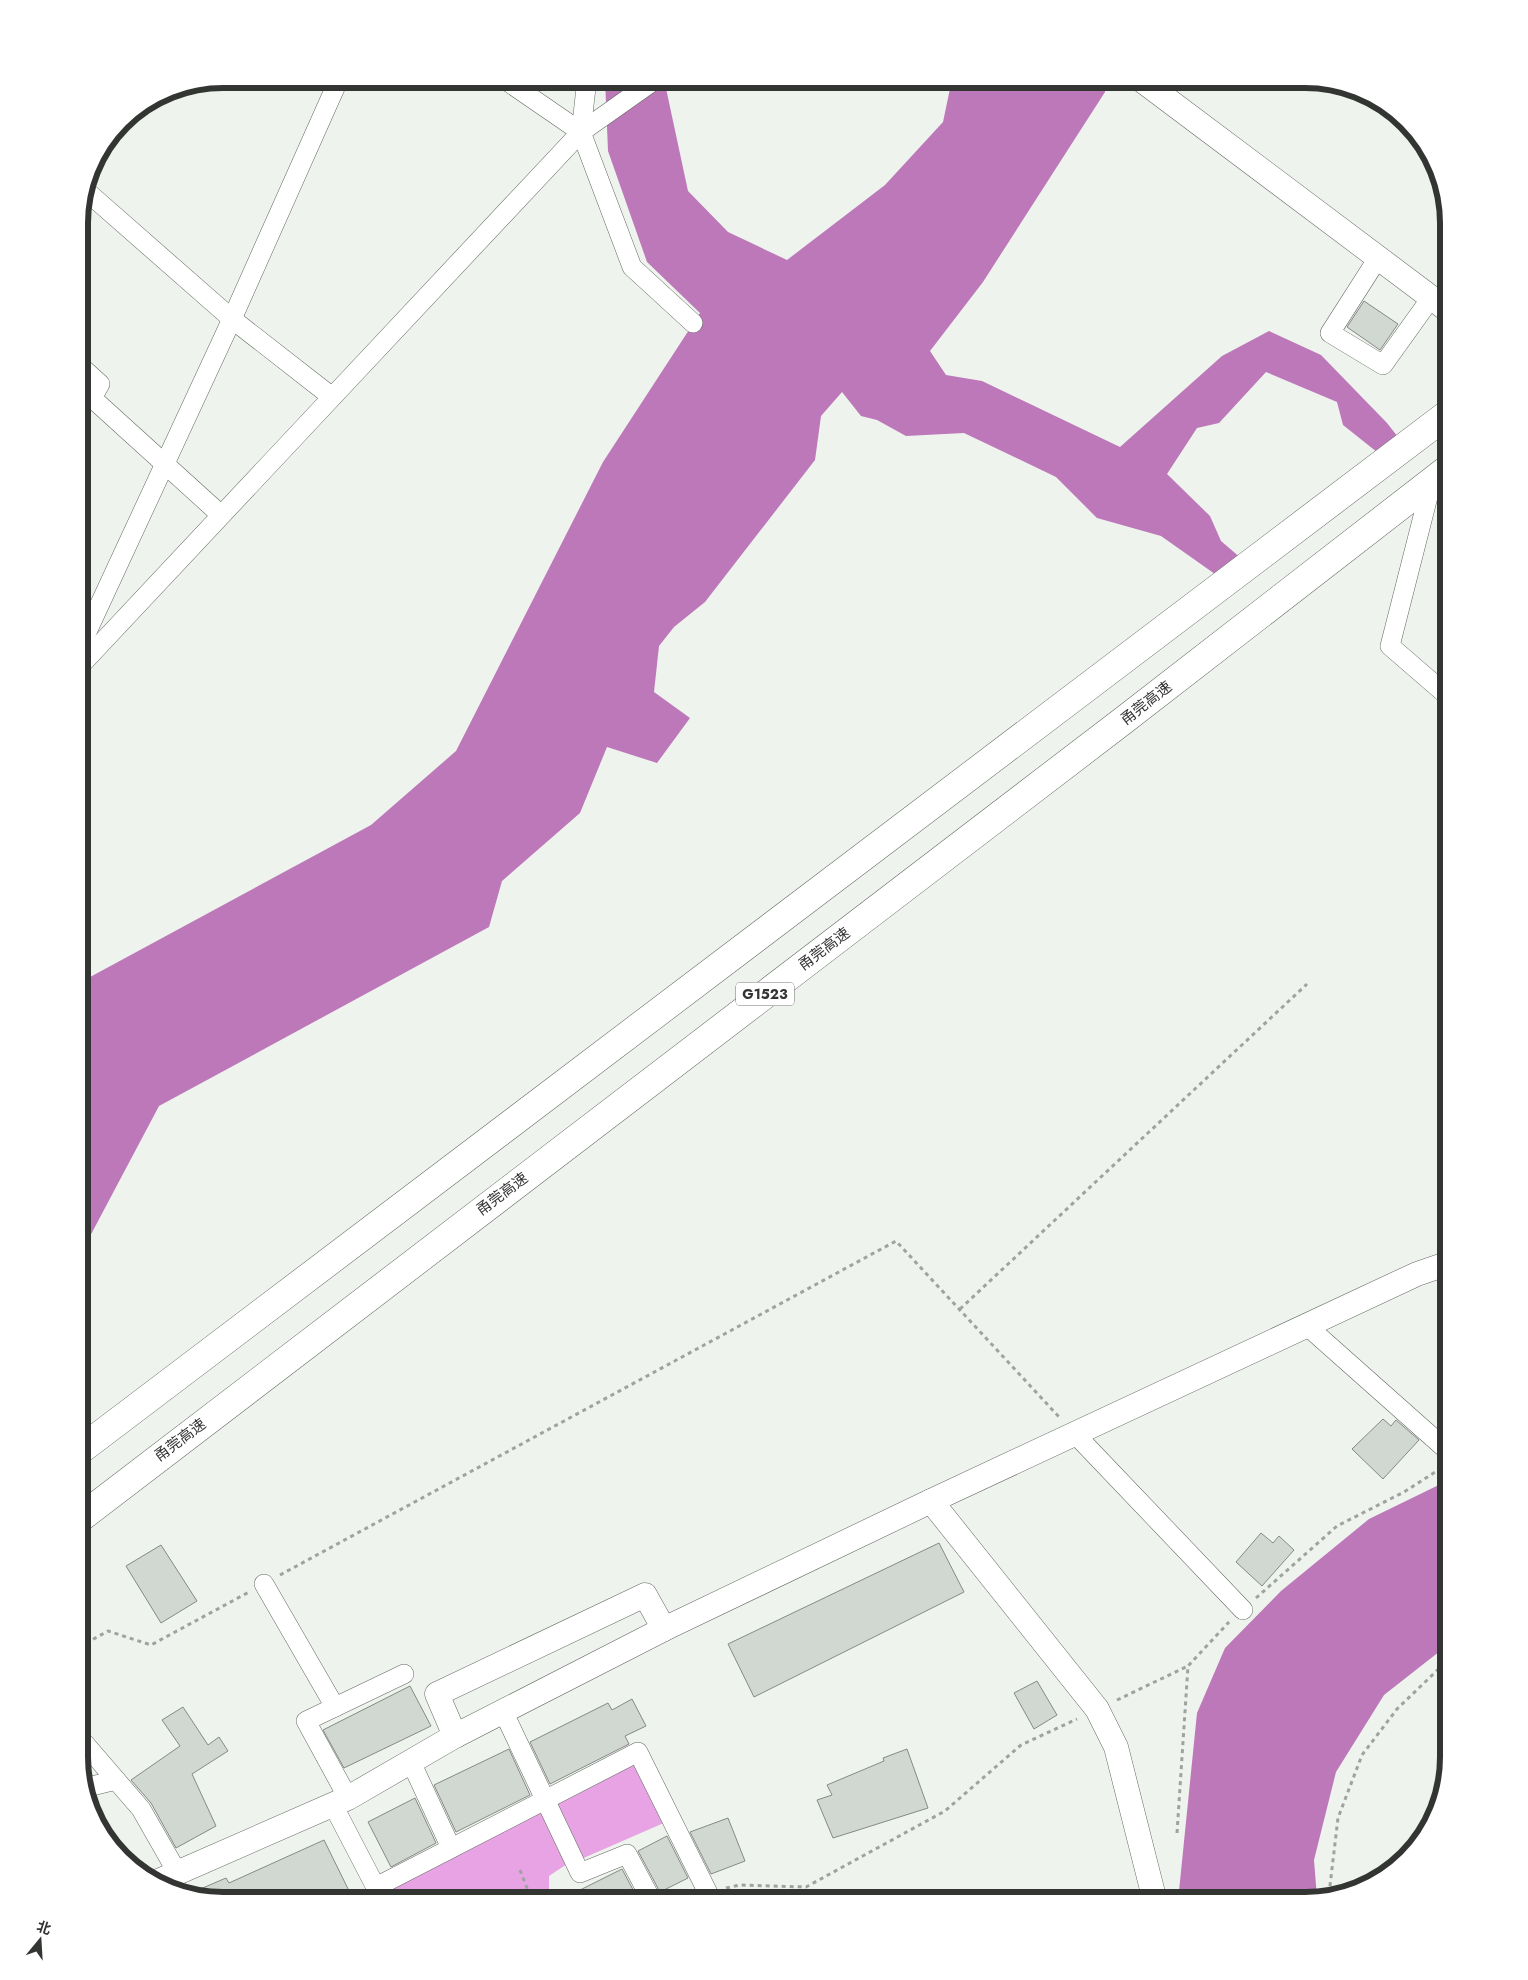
<svg xmlns="http://www.w3.org/2000/svg" width="1528" height="1980" font-family="Jost,'Noto Sans SC',sans-serif">
<rect width="100%" height="100%" fill="#eef3ed"/>
<g fill="#e8a3e4">
<polygon points="636,1762 666,1822 579,1860 551,1803"/>
<polygon points="540,1807 570,1862 549,1876 549,1895 552,1901 393,1901 387,1888"/>
</g>
<g fill="#bd78ba">
<polygon points="605,79 664,79 688,191 728,232 787,260 885,185 943,122 952,79 1104,79 1105,92 983,282 930,351 946,375 982,381 1120,447 1222,356 1269,331 1321,355 1387,423 1405,446 1387,460 1343,425 1337,402 1266,372 1219,423 1197,428 1167,474 1210,516 1221,541 1249,565 1222,579 1161,536 1097,518 1056,477 964,433 906,436 877,420 861,416 842,392 821,416 815,460 705,602 674,627 659,646 654,692 690,718 657,763 607,747 580,813 502,881 489,927 159,1106 79,1257 79,983 371,825 456,751 603,462 700,313 647,262 608,151"/>
<polygon points="1449,1480 1449,1644 1384,1695 1336,1772 1314,1860 1317,1898 1305,1901 1178,1901 1197,1713 1225,1648 1281,1591 1369,1519"/>
</g>
<g fill="#d1d7d1" stroke="#858a84">
<polygon points="1364,301 1398,324 1380,350 1347,327"/>
<polygon points="1383,1419 1391,1426 1396,1420 1419,1440 1383,1479 1352,1449"/>
<polygon points="1261,1533 1273,1543 1279,1536 1294,1550 1262,1586 1236,1562"/>
<polygon points="939,1543 964,1592 754,1697 728,1644"/>
<polygon points="161,1545 197,1601 161,1623 126,1566"/>
<polygon points="1037,1681 1057,1715 1034,1729 1014,1693"/>
<polygon points="410,1686 431,1726 344,1768 323,1730"/>
<polygon points="632,1699 646,1726 625,1736 629,1744 550,1784 530,1742 608,1703 612,1710"/>
<polygon points="183,1707 208,1745 219,1737 228,1751 192,1774 216,1826 176,1848 151,1803 131,1780 180,1746 162,1720"/>
<polygon points="509,1749 530,1795 456,1832 434,1785"/>
<polygon points="907,1749 928,1808 833,1838 817,1800 832,1795 827,1785 884,1761 883,1758"/>
<polygon points="415,1798 436,1843 391,1867 368,1822"/>
<polygon points="728,1818 745,1861 711,1874 690,1832"/>
<polygon points="667,1836 688,1878 660,1892 638,1851"/>
<polygon points="324,1840 354,1901 223,1901 191,1893 226,1878 229,1883"/>
<polygon points="622,1869 639,1901 558,1901"/>
</g>
<g fill="none" stroke-linecap="round" stroke-linejoin="round">
<defs>
<g id="minor">
<polyline points="504,79 581,132"/>
<polyline points="587,79 581,132 632,267 693,323"/>
<polyline points="85,190 232,319 332,397"/>
<polyline points="1378,258 1330,333 1383,365 1431,298"/>
<polyline points="79,365 100,384 92,398 221,515"/>
<polyline points="1432,481 1390,646 1449,697"/>
<polyline points="79,649 232,319 339,79"/>
<polyline points="79,667 581,132 656,79"/>
<polyline points="1306,1325 1449,1452"/>
<polyline points="1076,1435 1243,1610"/>
<polyline points="264,1584 335,1707"/>
<polyline points="503,1711 580,1873 627,1854 652,1901"/>
<polyline points="79,1737 141,1809 177,1872"/>
<polyline points="411,1762 451,1848"/>
<polyline points="88,1787 116,1780"/>
<polyline points="348,1798 306,1721 404,1674"/>
<polyline points="333,1805 383,1901"/>
<polyline points="376,1887 638,1752 708,1893"/>
</g>
<g id="tertiary">
<polyline points="1140,79 1449,311"/>
<polyline points="931,1501 1097,1709 1116,1747 1155,1901"/>
<polyline points="455,1736 437,1694 645,1595 664,1629"/>
<polyline points="154,1883 348,1798 455,1736 664,1629 931,1501 1417,1274 1449,1263"/>
</g>
<g id="motorway">
<polyline points="79,1451 1449,413"/>
<polyline points="79,1519 1124,720 1449,468"/>
</g>
</defs>
<use href="#minor" stroke="#646963" stroke-width="20"/>
<use href="#tertiary" stroke="#646963" stroke-width="25"/>
<use href="#motorway" stroke="#646963" stroke-width="29"/>
<g stroke="#9fa39f" stroke-width="3" stroke-dasharray="4 4" stroke-linecap="butt">
<polyline points="960,1309 1307,984"/>
<polyline points="280,1575 896,1241 1060,1418"/>
<polyline points="1256,1598 1337,1526 1404,1492 1440,1469"/>
<polyline points="79,1647 108,1631 151,1645 249,1592"/>
<polyline points="1117,1700 1188,1666"/>
<polyline points="1177,1833 1188,1666 1229,1622"/>
<polyline points="520,1870 532,1901"/>
<polyline points="726,1888 740,1885 806,1887 945,1811 1021,1745 1077,1719"/>
<polyline points="1329,1894 1338,1818 1362,1755 1397,1709 1449,1659"/>
</g>
<use href="#minor" stroke="#fff" stroke-width="19"/>
<use href="#tertiary" stroke="#fff" stroke-width="24"/>
<use href="#motorway" stroke="#fff" stroke-width="28"/>
</g>
<g text-anchor="middle" dominant-baseline="central" stroke-width="4" stroke-linejoin="round" paint-order="stroke">
<rect fill="#fff" stroke="#707270" stroke-width="1" x="736" y="982.5" width="58" height="23" rx="4"/>
<g font-size="14" font-weight="bold" fill="#333533">
<text x="765" y="994">G1523</text>
</g>
<g font-size="15" fill="#333533" stroke="#fff">
<text transform="translate(1146 703) rotate(-38)">甬莞高速</text>
<text transform="translate(824 949) rotate(-37)">甬莞高速</text>
<text transform="translate(502 1194) rotate(-37)">甬莞高速</text>
<text transform="translate(180 1440) rotate(-37)">甬莞高速</text>
</g>
</g>
<path d="M0 0H1528V1980H0ZM223 88H1305A135 135 0 0 1 1440 223V1757A135 135 0 0 1 1305 1892H223A135 135 0 0 1 88 1757V223A135 135 0 0 1 223 88Z" fill="#fff" fill-rule="evenodd"/>
<path fill="none" stroke="#333533" stroke-width="6" d="M223 88H1305A135 135 0 0 1 1440 223V1757A135 135 0 0 1 1305 1892H223A135 135 0 0 1 88 1757V223A135 135 0 0 1 223 88Z"/>
<g transform="translate(40 1940) rotate(18)" stroke="#ffffff" stroke-width="4" paint-order="stroke">
<path d="M0-4L9 19L0 12L-9 19Z" fill="#333533"/>
<text y="-8" font-size="14" font-weight="bold" text-anchor="middle" fill="#333533">北</text>
</g>
</svg>
